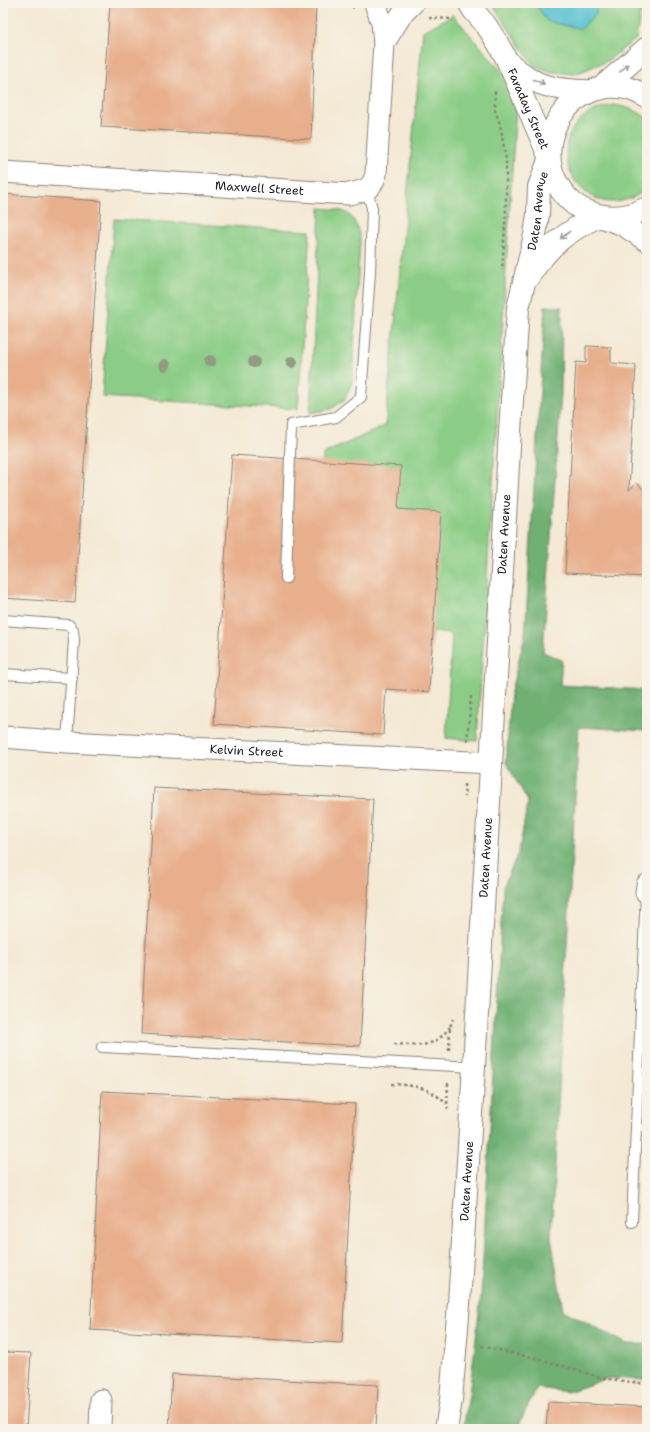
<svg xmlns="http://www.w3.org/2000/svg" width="650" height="1432" font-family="'Shantell Sans',sans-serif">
<rect width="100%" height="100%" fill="#f7f3e8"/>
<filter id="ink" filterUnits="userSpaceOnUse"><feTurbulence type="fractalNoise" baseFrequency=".025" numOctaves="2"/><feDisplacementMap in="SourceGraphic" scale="8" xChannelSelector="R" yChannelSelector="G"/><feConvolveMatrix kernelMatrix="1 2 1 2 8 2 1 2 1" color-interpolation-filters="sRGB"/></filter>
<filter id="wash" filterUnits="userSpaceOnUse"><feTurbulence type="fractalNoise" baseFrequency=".012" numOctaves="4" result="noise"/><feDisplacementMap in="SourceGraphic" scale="16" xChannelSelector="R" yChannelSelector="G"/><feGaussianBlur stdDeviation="0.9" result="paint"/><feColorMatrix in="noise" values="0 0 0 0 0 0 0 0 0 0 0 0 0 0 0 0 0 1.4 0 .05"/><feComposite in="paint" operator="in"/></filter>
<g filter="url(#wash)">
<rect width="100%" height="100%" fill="#f4e9d4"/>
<g fill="#8bcd86" stroke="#547451">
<polygon points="491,3 642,3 636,39 607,61 575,74 552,72 534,66"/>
<polygon points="453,15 517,89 477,741 446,738 452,634 310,619 323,454 385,426 423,31"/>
<path d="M613,105C627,107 636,110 647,118V189C577,241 524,120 613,105Z"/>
<path d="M320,208C346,211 352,209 360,237L352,383L344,400L331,409L310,413Z"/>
<polygon points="114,219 310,231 298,409 102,397"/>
</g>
<polygon fill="#70b073" stroke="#466648" points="545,306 562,307 561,394 543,652 562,660 560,685 647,690 647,731 579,727 551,1237 563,1310 627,1344 647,1344 647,1380 609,1378 568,1392 537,1388 520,1422 520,1429 463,1429 469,1395 481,1296 503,887 519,851 528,801 506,763 511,691 525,635"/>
<polygon fill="#58c2d3" stroke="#3a6f78" points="535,3 595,3 596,13 581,29 547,21"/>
<g id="blocks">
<g fill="#e8af8c">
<polygon points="110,3 316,3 311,139 101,127"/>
<polygon points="3,194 101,201 75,603 3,598"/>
<polygon points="586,346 611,347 611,363 636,365 629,490 637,483 647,493 647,577 565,573 576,362 586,363"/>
<polygon points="232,455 401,466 398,509 441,512 429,692 386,689 383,735 214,724"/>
<polygon points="154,788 373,799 360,1046 141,1034"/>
<polygon points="102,1091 355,1104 342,1343 90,1330"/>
<polygon points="3,1352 31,1353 26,1429 3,1429"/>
<polygon points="172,1374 378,1385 376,1429 169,1429"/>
<polygon points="548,1402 647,1407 647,1429 546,1429"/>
</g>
</g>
</g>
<g filter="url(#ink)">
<use href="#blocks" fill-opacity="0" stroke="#888278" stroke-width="1"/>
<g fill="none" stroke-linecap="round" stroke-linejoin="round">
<defs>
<g id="lane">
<polyline points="286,578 291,425 336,417 361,397 370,273 372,208 367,190"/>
<polyline points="3,620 69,625 73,630 74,640 67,742"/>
<polyline points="3,674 72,678"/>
<polyline points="102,1047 474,1067"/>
<polyline points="632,1222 646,892"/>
</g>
<g id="street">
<path id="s1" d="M469,3L473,10L486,25L497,42L507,60L549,157"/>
<polyline points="384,43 402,14 413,3"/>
<path d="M507,61C518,70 528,79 541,84C557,90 575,90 591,91"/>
<path id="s2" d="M3,172L349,194C365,190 371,191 376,174L384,43L382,23L375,3"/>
<polyline points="601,217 623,225 647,241"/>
<path id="s3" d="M3,737L67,742L491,763"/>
<polyline points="646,892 647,885"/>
<polyline points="100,1429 101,1400"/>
</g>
<g id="secondary">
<polyline points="600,89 647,48"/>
<path d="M647,97C642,94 636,91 630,89C572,74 527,141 561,190C568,200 577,208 589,212C609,220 628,218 647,208"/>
<path d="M529,276C548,246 567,231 599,216"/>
<path id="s4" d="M446,1429L451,1400L459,1303L474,1067L509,447L518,308L535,235L538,214L539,187L549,160"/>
</g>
</defs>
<use href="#lane" stroke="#888278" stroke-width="12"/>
<use href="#street" stroke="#888278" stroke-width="23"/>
<use href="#secondary" stroke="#888278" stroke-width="24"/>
<g stroke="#888278" stroke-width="2.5" stroke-dasharray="3 3" stroke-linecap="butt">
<polyline points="348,3 354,8"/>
<polyline points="429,18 453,19"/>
<polyline points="495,91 495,110 500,124 506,159 506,209 502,270"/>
<polyline points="467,741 471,696"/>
<polyline points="464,784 465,797"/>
<path d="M394,1044C420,1045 432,1050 450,1027"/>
<polyline points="449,1050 450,1027 453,1019"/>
<polyline points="448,1083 447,1105 448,1109"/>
<path d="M391,1084C413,1085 431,1087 446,1104"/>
<polyline points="481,1346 543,1360 602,1378 647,1384"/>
</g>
<use href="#lane" stroke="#fff" stroke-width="10"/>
<use href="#street" stroke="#fff" stroke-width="21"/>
<use href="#secondary" stroke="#fff" stroke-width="22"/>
</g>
<g fill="#939a83">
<circle cx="210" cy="361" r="6"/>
<circle cx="254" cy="362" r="6"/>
<circle cx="292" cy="362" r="6"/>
<circle cx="165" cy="365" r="6"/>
</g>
<defs><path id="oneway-shaft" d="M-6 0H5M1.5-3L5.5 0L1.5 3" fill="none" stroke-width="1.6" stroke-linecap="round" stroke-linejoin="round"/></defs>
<g stroke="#999">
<use href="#oneway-shaft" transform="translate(624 68) rotate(-42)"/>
<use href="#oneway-shaft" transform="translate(539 82) rotate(24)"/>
<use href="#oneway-shaft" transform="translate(565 235) rotate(142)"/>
</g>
</g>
<g text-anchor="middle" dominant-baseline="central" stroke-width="3.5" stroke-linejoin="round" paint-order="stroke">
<g font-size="12" fill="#1c1c1c" stroke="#f7f3e8">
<text stroke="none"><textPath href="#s1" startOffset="122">Faraday Street</textPath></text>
<text stroke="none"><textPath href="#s2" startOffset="257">Maxwell Street</textPath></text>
<text stroke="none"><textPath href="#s4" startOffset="1223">Daten Avenue</textPath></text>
<text stroke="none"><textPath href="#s4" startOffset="897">Daten Avenue</textPath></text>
<text stroke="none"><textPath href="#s3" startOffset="244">Kelvin Street</textPath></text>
<text stroke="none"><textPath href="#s4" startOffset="573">Daten Avenue</textPath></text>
<text stroke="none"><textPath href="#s4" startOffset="249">Daten Avenue</textPath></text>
</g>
</g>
<rect width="650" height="1432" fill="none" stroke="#f7f3e8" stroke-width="16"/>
</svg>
